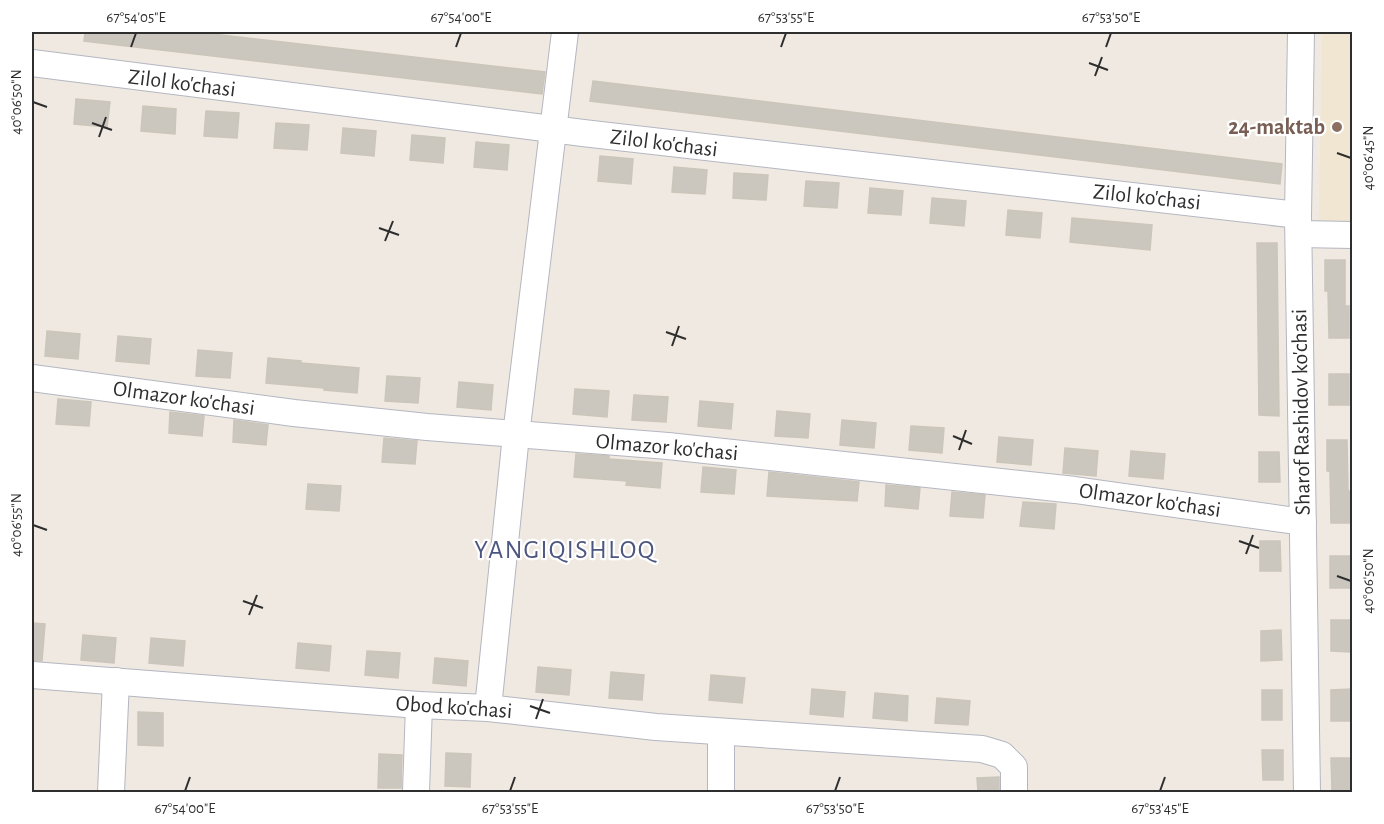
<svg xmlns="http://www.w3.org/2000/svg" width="1384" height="824" font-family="'Alegreya Sans',sans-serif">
<rect width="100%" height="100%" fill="#efe9e1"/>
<polygon fill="#f0e6d1" points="1322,32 1352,32 1352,224 1319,223"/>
<g fill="#cbc7bf" stroke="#cbc5ba" stroke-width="1.5">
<polygon points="85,32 195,32 545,72 542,94 84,41"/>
<polygon points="593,81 1282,164 1280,184 590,101"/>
<polygon points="76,99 110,102 107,127 74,124"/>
<polygon points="143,106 176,109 175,134 141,131"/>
<polygon points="206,111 239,113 237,138 204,136"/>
<polygon points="276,123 309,125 307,150 274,148"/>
<polygon points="343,128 376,131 374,156 341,153"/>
<polygon points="412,135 445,138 443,163 410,160"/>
<polygon points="476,142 509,145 507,170 474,167"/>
<polygon points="600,156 633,159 631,184 598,181"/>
<polygon points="674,167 707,170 705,194 672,192"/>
<polygon points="734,173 768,175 766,200 733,198"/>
<polygon points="806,181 839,183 837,208 804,206"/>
<polygon points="870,188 903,191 901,215 868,213"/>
<polygon points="932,198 966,201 964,226 930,223"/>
<polygon points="1008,210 1042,213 1040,238 1006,235"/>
<polygon points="1072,218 1152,225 1150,250 1070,242"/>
<polygon points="1257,243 1277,243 1279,416 1259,415"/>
<polygon points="1325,260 1345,260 1345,306 1349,306 1349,338 1329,338 1328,291 1325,291"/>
<polygon points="47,331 80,334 78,359 45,356"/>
<polygon points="118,336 151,339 149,364 116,361"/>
<polygon points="198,350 232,353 230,378 196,376"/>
<polygon points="268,358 301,361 301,363 359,368 357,393 324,390 324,388 266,383"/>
<rect x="1329" y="374" width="20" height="31"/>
<polygon points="387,376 420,378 418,403 385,401"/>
<polygon points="459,382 493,385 491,410 457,407"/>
<polygon points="575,389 609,391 607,417 573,414"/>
<polygon points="634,395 668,397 666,422 632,420"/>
<polygon points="58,399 91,402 89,426 56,424"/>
<polygon points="700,401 733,404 731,429 698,426"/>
<polygon points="777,411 810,414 808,438 775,436"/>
<polygon points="170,412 204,416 202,436 169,433"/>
<polygon points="234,420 268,425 266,445 233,442"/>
<polygon points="842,420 876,423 874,448 840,445"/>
<polygon points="911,426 944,428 942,453 909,450"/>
<polygon points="999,437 1033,440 1031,465 997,462"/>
<polygon points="384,438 417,441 415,464 382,462"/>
<polygon points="1327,440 1347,440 1348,491 1351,491 1351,523 1331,523 1330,471 1327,471"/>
<polygon points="1065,448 1098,451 1096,476 1063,473"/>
<polygon points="1131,451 1165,454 1163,479 1129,476"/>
<polygon points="1259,452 1279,452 1280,482 1259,482"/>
<polygon points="576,454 609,456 609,459 662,463 660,488 626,485 627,481 574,477"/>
<polygon points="703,467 736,470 734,494 701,492"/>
<polygon points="769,472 859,482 857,501 767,496"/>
<polygon points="308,484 341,486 339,511 306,509"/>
<polygon points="886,485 920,488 918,509 885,506"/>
<polygon points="952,492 985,495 983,518 950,516"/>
<polygon points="1023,502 1056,504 1054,529 1020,526"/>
<polygon points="1260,541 1280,541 1281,571 1260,571"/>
<polygon points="1330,556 1350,556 1351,588 1330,588"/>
<polygon points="1331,620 1351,620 1351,652 1331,651"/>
<polygon points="32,623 45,624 42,661 32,660"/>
<polygon points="1281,630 1282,660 1261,661 1261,631"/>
<polygon points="83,635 116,638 114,663 81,660"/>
<polygon points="151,638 185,641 183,666 149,663"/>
<polygon points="298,643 331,646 329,671 296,668"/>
<polygon points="367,651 400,653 398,678 365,675"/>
<polygon points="435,658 468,661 466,686 433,683"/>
<polygon points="538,667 571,670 569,695 536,692"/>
<polygon points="611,672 644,675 642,700 609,698"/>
<polygon points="711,675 745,678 742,703 709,700"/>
<polygon points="812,689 845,692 843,717 810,714"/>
<polygon points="1351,689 1351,721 1331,721 1331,690"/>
<rect x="1262" y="690" width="20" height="30"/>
<polygon points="875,693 908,696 907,721 873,718"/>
<polygon points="937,698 970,701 968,725 935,723"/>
<polygon points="138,712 163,713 163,746 138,745"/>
<polygon points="1262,750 1283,750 1283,780 1263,780"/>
<polygon points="446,753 471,754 470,787 445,786"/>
<polygon points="379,754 402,755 401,788 378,788"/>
<polygon points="1331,758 1351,758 1352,790 1332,790"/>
<polygon points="999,777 999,792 978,792 977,778"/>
</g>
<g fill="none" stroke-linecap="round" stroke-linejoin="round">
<defs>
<g id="minor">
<polyline points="1301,32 1298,215 1307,792"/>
<polyline points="32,63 583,133 1298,215"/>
<polyline points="1299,234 1352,235"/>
<polyline points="32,378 294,413 427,427 668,446 1075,490 1303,522"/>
<polyline points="32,675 419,705 488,708 656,727 982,749 1002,755 1014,767 1014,792"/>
<polyline points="488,708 516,435 565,32"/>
<polyline points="721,732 721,792"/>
<polyline points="111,792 116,681"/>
<polyline points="416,792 419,705"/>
</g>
</defs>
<use href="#minor" stroke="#b4b7c1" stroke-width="28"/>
<use href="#minor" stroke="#fff" stroke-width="26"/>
</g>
<path fill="none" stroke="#2e2e2e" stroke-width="2" d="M131,47L136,33M456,47L461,33M781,47L786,33M1106,47L1111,33M1089,63L1108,70M1095,76L1102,57M33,102L47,107M92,123L112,130M99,137L106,117M1337,153L1351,158M379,228L399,235M385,241L393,221M666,332L686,339M672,346L679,326M953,436L972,444M959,450L966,430M33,525L47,530M1239,541L1259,548M1246,554L1253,535M1337,576L1351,581M243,601L263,608M249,615L257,595M530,706L550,713M536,719L543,699M185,791L190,777M510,791L515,777M835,791L840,777M1160,791L1165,777"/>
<circle fill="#8d6e63" stroke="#fff" stroke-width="2" cx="1337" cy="127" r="6"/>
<g text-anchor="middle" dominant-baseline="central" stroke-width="4.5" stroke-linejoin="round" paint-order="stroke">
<g font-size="22" fill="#2e2e2e" stroke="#fff">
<text transform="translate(182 83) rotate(7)">Zilol ko'chasi</text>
<text transform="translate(664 143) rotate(7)">Zilol ko'chasi</text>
<text transform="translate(1147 197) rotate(6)">Zilol ko'chasi</text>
<text transform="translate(184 398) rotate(8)">Olmazor ko'chasi</text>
<text transform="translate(1301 412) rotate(-91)">Sharof Rashidov ko'chasi</text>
<text transform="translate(667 447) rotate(5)">Olmazor ko'chasi</text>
<text transform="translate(1150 500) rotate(8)">Olmazor ko'chasi</text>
<text transform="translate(454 707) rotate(4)">Obod ko'chasi</text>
</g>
<g font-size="22" font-weight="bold" fill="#785e54" stroke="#fff" text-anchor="end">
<text x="1325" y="127">24-maktab</text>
</g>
<g font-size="26" letter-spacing="1.5" fill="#4d5680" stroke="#fff">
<text x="565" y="550">YANGIQISHLOQ</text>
</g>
</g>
<rect width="1384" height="824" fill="none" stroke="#ffffff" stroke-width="66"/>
<rect x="33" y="33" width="1318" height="758" fill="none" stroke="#2e2e2e" stroke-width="2"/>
<g font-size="15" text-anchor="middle" fill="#2e2e2e">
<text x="136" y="22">67°54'05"E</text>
<text x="461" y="22">67°54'00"E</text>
<text x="786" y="22">67°53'55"E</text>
<text x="1111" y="22">67°53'50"E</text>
<text transform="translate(16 102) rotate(-90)" y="5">40°06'50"N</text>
<text transform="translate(1368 158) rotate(-90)" y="5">40°06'45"N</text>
<text transform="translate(16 525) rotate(-90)" y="5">40°06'55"N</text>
<text transform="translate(1368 581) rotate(-90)" y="5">40°06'50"N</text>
<text x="185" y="813">67°54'00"E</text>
<text x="510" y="813">67°53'55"E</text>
<text x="835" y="813">67°53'50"E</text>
<text x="1160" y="813">67°53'45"E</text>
</g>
</svg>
